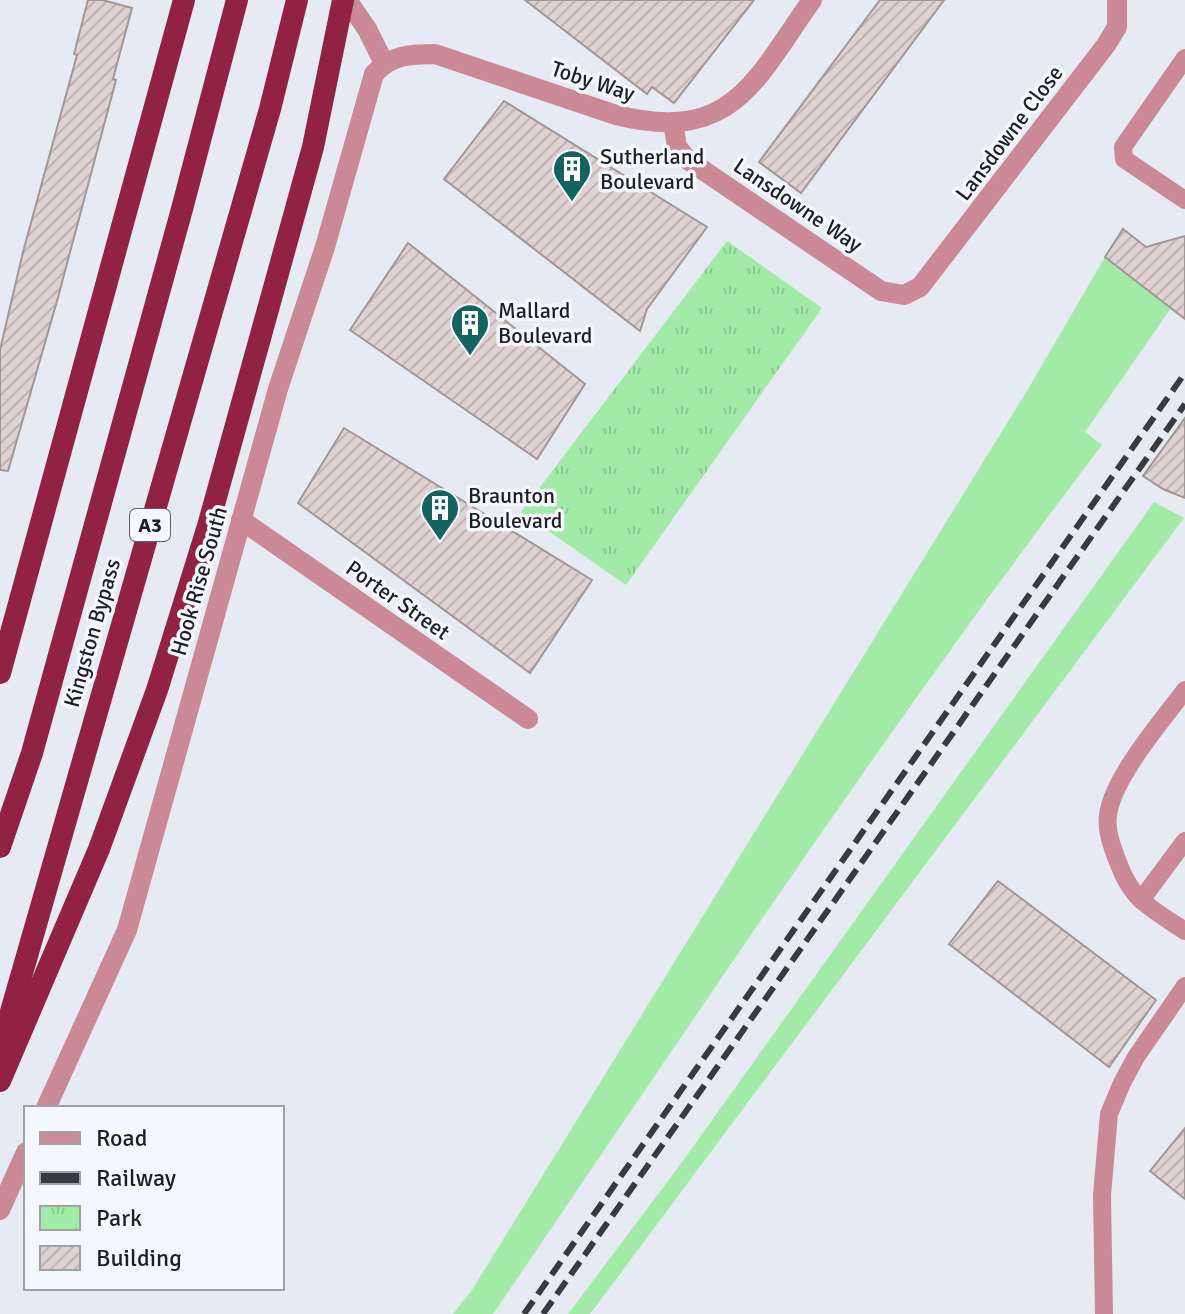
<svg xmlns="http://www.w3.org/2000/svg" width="1185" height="1314" font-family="Signika,sans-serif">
<defs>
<pattern id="park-tufts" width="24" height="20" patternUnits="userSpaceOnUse" patternTransform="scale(2)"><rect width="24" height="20" fill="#a1eba7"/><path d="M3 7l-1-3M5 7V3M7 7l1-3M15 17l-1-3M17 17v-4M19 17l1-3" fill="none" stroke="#8ac98f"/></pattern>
<pattern id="building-hatch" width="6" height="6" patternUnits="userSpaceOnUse" patternTransform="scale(2)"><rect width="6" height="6" fill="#ded3d2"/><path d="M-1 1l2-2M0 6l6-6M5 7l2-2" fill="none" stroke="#beb5b4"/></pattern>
</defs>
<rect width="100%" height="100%" fill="#e6eaf2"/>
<g fill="#a1eba7">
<path d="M1105,257L1171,308L1085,432L1102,445C888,726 692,1022 493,1314H453L472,1290L1027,391Z"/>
<polygon points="1154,502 1184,518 590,1314 568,1314 680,1165"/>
</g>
<polygon fill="url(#park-tufts)" points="727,241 822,308 626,585 521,512"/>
<g fill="url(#building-hatch)" stroke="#a19796" stroke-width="2">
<polygon points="88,0 102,0 132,8 113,79 116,80 57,301 8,471 0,470 0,350 23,252 77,55 74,54"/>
<polygon points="525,0 754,0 674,103 652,87 647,94"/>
<polygon points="880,0 944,0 801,193 759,162"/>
<polygon points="504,101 707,227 647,309 640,331 444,179"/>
<polygon points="1123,229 1146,247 1185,236 1185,319 1105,257"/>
<polygon points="408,243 585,384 537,459 350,330"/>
<polygon points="1185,418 1185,498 1163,489 1143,476"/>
<polygon points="344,428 592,580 530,673 298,503"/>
<polygon points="998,881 1156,1000 1109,1067 949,944"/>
<polygon points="1185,1128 1185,1199 1150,1171"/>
</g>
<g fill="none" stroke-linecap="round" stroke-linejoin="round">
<g stroke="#ca8994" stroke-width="18">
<polyline points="1185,58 1123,147 1124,159 1185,200"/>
<path d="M1185,690C1162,721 1113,777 1108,815C1106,830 1111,843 1116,857C1122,873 1128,887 1140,899C1153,911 1170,921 1185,931"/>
<polyline points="1141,900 1185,841"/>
<polyline points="1104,1314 1102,1195 1109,1114 1122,1083 1136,1057 1185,986"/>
</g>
<g stroke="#ca8994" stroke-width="20">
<polyline points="347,0 367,29 384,63"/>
<polyline points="673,122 677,147 688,160 881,291 904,295 920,287 1106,45 1117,27 1117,0"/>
<polyline points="241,520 528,719"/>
<path d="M46,1108L127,930L278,389L325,247L374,74C391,55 410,54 435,54L616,115C732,144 754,82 812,0"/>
<polyline points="0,1210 26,1152"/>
</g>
<g stroke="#922244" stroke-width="22">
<polyline points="0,673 184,0"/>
<polyline points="0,847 32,753 182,209 237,0"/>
<polyline points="0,1050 270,109 297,0"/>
<polyline points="0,1081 99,849 157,690 208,526 313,147 343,0"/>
</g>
<g stroke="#383a3d" stroke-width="6" stroke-dasharray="16 8" stroke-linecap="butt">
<polyline points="524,1314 1185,373"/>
<polyline points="543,1314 1185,404"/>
</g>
</g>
<defs>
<symbol id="building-pin" viewBox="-11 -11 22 30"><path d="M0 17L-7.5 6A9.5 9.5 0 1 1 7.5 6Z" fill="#146360" stroke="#f4f7fe"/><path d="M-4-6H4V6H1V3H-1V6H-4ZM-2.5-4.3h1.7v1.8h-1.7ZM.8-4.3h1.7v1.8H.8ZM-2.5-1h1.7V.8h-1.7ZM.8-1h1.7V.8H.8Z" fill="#fff"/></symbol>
</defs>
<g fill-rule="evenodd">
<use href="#building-pin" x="550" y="147" width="44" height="60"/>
<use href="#building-pin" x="448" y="301" width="44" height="60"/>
<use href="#building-pin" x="418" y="486" width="44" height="60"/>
</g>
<g text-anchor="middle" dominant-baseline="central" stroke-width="7" stroke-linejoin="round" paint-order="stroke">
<rect fill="#f4f7fe" stroke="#5e6064" stroke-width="2" x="130" y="509" width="40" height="32" rx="6"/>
<g font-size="20" font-weight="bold" fill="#1e1f22">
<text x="150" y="525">A3</text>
</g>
<g font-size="22" fill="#1e1f22" stroke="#f4f7fe">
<text transform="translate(593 81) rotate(18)">Toby Way</text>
<text transform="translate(1009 133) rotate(-53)">Lansdowne Close</text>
<text transform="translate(798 205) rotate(34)">Lansdowne Way</text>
<text transform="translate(199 581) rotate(-74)">Hook Rise South</text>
<text transform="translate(398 600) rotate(35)">Porter Street</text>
<text transform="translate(92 633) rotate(-74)">Kingston Bypass</text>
</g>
<g font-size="22" fill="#1e1f22" stroke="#f4f7fe" text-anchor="start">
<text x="600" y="156">Sutherland<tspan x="600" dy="25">Boulevard</tspan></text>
<text x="498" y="310">Mallard<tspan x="498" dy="25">Boulevard</tspan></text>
<text x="468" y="495">Braunton<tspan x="468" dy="25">Boulevard</tspan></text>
</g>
</g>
<rect x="24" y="1106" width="260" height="184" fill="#f4f7fe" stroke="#9ea1a6" stroke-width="2"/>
<rect x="40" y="1132" width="40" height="12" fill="#ca8994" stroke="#9ea1a6" stroke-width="2"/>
<text x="96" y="1146" font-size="24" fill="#1e1f22">Road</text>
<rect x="40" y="1172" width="40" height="12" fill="#383a3d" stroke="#9ea1a6" stroke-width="2"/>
<text x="96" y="1186" font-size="24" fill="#1e1f22">Railway</text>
<rect x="40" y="1206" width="40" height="24" fill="url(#park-tufts)" stroke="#9ea1a6" stroke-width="2"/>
<text x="96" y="1226" font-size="24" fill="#1e1f22">Park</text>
<rect x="40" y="1246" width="40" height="24" fill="url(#building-hatch)" stroke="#9ea1a6" stroke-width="2"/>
<text x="96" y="1266" font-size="24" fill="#1e1f22">Building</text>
</svg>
